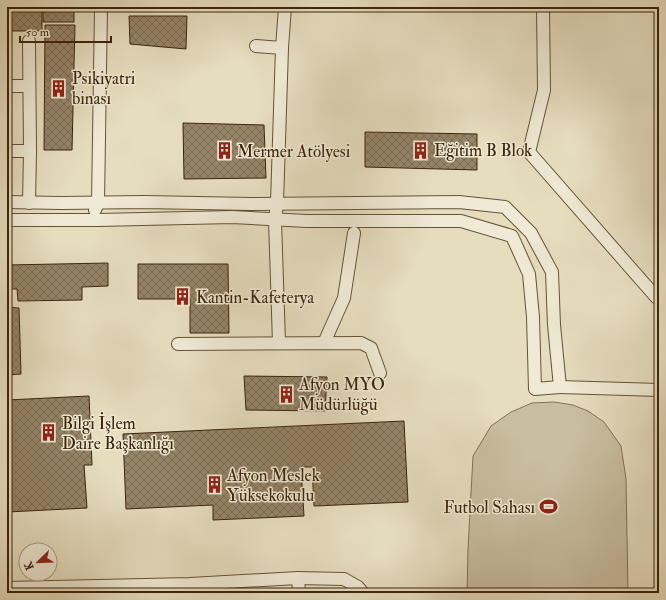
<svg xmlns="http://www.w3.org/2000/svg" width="666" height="600" font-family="'IM FELL Double Pica',serif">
<defs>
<pattern id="building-cross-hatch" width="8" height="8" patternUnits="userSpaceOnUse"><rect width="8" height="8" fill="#958468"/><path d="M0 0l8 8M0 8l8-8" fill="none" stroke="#7b6c54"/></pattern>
</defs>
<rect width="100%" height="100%" fill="#e6ddbf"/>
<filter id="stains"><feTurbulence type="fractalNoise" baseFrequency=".005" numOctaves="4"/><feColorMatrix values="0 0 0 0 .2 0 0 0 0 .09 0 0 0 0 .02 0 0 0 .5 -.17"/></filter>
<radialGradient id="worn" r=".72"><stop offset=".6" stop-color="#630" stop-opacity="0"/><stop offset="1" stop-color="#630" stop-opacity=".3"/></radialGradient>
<polygon fill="#c9bea0" stroke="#837154" points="554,402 573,405 588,411 604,422 621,446 626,479 628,593 467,593 468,549 473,456 491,426 511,412 532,403"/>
<g fill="url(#building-cross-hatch)" stroke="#3d2409">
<rect x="7" y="7" width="35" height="24"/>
<rect x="43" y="7" width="31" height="15"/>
<polygon points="129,16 187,16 186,49 130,44"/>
<polygon points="45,25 75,25 72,150 44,150"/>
<polygon points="183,123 264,125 266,178 184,179"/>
<polygon points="365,132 477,134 477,170 365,167"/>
<polygon points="108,263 108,286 82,287 82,300 18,301 17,289 7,289 7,265"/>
<polygon points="138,264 228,264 229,333 190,333 190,299 138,299"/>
<polygon points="7,307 19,308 21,374 7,375"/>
<polygon points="244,376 327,377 325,411 246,410"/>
<polygon points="89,396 92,465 84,465 87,508 7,512 7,400"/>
<polygon points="404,421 408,502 314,506 312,467 301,467 304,516 213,520 213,505 126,509 123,434"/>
</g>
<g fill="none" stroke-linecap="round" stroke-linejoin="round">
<defs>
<g id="minor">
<polyline points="543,7 544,90 529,152 656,297 659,299"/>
<polyline points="29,41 30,151 29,203"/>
<polyline points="256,46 282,48"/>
<polyline points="7,86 29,86"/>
<polyline points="7,151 30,151"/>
<polyline points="7,202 61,203 144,202 251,204 459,202 505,207 531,233 552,272 554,325 560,387 535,389 533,317 529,274 512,236 461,221 307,221 232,217 98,220 7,220"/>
<polyline points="95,210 98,203 101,7"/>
<polyline points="279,343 275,220 277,203 282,48 285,7"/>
<polyline points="324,343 344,298 354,233"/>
<polyline points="178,344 361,343 371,348 380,373"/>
<polyline points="560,387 659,390"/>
<polyline points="298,578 299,593"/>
<polyline points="7,588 190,584 298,578 344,579 358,587 363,593"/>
</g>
</defs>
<use href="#minor" stroke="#675236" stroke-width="14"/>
<use href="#minor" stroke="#efe9d5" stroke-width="12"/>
</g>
<defs>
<symbol id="building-bare" viewBox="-9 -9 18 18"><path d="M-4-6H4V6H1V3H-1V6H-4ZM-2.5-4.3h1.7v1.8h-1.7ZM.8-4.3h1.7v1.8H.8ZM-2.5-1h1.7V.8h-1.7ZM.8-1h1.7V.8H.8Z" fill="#8f2418" stroke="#efe9d5" stroke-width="2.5" paint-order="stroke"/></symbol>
<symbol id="stadium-bare" viewBox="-9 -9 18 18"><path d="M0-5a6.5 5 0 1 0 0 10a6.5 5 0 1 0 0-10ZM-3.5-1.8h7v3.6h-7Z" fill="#8f2418" stroke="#efe9d5" stroke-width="2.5" paint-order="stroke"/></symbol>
</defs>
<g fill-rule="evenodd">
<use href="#building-bare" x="46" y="76" width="25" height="25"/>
<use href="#building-bare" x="408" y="138" width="25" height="25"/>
<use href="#building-bare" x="212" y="138" width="25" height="25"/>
<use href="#building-bare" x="170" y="284" width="25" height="25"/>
<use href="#building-bare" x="274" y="382" width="25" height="25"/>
<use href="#building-bare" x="36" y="420" width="25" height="25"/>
<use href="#building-bare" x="202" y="472" width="25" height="25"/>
<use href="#stadium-bare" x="536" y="494" width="25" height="25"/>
</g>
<g text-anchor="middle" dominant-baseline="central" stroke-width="3" stroke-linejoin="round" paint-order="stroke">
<g font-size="17" fill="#3d2409" stroke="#efe9d5" text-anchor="start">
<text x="72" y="78">Psikiyatri<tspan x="72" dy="20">binası</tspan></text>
<text x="434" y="150">Eğitim B Blok</text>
<text x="237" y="151">Mermer Atölyesi</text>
<text x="196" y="297">Kantin-Kafeterya</text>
<text x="299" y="384">Afyon MYO<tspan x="299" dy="20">Müdürlüğü</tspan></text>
<text x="62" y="423">Bilgi İşlem<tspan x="62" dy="20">Daire Başkanlığı</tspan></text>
<text x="227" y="475">Afyon Meslek<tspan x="227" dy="20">Yüksekokulu</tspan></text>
<text x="535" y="507" text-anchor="end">Futbol Sahası</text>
</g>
</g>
<rect width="666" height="600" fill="none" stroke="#e6ddbf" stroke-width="24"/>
<rect x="8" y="8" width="650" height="584" fill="none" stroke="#3d2409" stroke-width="2"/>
<rect x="12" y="12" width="642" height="576" fill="none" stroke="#3d2409"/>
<g transform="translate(38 562) rotate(247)"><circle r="19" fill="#efe9d5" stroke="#a89a83"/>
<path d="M0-3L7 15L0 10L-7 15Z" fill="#8f2418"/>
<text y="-6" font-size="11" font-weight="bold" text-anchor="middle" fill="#3d2409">K</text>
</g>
<path d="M20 36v6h91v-6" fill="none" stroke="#3d2409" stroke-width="2"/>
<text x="26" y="36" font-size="12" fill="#3d2409" stroke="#efe9d5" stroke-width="3" paint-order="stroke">50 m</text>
<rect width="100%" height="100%" filter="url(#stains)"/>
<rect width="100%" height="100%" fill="url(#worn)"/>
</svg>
